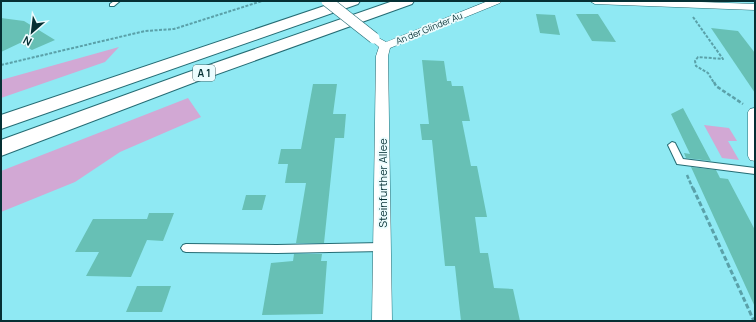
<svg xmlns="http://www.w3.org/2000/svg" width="756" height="322" font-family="Manrope,sans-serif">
<rect width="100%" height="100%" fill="#8fe9f3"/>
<g fill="#d2a8d4">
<polygon points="119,47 105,62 1,98 1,80"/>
<polygon points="188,98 201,117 120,152 75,182 1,212 1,171"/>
<polygon points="704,125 729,128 737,141 728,141 739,160 722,158"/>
</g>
<g fill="#67c0b5">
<polygon points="536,14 555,15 560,35 540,33"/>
<polygon points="576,14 598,14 616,42 592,41"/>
<polygon points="1,18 24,21 55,40 32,50 20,43 1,52"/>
<polygon points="711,28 738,31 755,53 755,93"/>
<polygon points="422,60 444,61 447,81 451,81 452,86 463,86 470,121 462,121 471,166 477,166 487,217 475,217 480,253 488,253 494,288 513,289 520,321 461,321 455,266 445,266 432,140 422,140 420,124 429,124"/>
<polygon points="313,84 337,84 333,114 346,114 344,138 335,138 324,243 296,243 306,183 285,183 288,164 278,164 281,149 301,149"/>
<polygon points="683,108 711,161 686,158 684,153 690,154 671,114"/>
<polygon points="691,167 716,170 720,178 728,179 755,230 755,307"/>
<polygon points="246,195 266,195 262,210 242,210"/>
<polygon points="149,213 174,213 163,241 147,240 131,277 86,276 99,252 75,252 93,219 147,219"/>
<polygon points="294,254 322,254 321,261 327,261 323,314 262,315 271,263 293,261"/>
<polygon points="137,286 171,286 162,312 126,312"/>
</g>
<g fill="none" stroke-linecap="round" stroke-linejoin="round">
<defs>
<g id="service">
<polygon points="114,1 120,1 114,6 110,6 110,4"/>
<polygon points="672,142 675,143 683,159 755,168 755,174 677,164 668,145"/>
<polygon points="382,243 385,244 387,247 385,250 382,251 277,253 186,252 183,251 181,248 183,245 186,244 277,245"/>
</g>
<g id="minor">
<polygon points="488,1 502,1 500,3 390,48 388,56 392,321 372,321 376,56 379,47 371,40 377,37 386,42"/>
<polygon points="590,1 674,1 755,4 755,10 595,4"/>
<polygon points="755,108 755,161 750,160 748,156 748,112 750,109"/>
</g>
<g id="motorway">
<polygon points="339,1 360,1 358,4 1,129 1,115"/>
<polygon points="393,1 414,1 412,4 198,81 1,156 1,140 186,73"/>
</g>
</defs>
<use href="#service" stroke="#256c74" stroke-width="2"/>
<use href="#minor" stroke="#256c74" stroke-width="1"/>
<use href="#motorway" stroke="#256c74" stroke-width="2"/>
<g stroke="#5aa1a9" stroke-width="2" stroke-dasharray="3 1.5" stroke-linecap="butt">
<polyline points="693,17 723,59 698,57 695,61 696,66 708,73 714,83"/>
<polyline points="1,65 145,31 174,29 262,1"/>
</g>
<g stroke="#5aa1a9" stroke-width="2.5" stroke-dasharray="4 2" stroke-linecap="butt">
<polyline points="714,82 716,86 743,104"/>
<polyline points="687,175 693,189"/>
</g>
<polyline stroke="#5aa1a9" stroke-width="3" stroke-dasharray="5 2.5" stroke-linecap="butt" points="693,188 754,321"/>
<use href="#service" fill="#fff" fill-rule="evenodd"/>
<use href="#minor" fill="#fff" fill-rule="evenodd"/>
<use href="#motorway" fill="#fff" fill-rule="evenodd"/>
<defs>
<polyline id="minor-bridge" points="327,1 374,38"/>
</defs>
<use href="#minor-bridge" stroke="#256c74" stroke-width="12" stroke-linecap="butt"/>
<use href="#minor-bridge" stroke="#fff" stroke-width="11"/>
</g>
<g text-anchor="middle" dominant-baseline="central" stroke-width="3.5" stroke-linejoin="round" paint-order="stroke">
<g font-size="9" fill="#063034" stroke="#ecfcfe">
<text transform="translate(429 28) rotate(-22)">An der Glinder Au</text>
</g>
<rect fill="#ecfcfe" stroke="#4b6d71" stroke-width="1" x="193" y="65" width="22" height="16" rx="3"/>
<g font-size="10" font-weight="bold" fill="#063034">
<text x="204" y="73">A 1</text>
</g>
<g font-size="11" fill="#063034" stroke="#ecfcfe">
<text transform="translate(382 183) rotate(-90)">Steinfurther Allee</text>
</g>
</g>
<rect width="756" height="322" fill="none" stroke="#063034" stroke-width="4"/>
<g transform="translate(32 32) rotate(208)" stroke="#ecfcfe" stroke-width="3" paint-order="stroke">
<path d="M0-3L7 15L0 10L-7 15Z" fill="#063034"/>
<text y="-6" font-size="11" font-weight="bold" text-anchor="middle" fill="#063034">N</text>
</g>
</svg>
